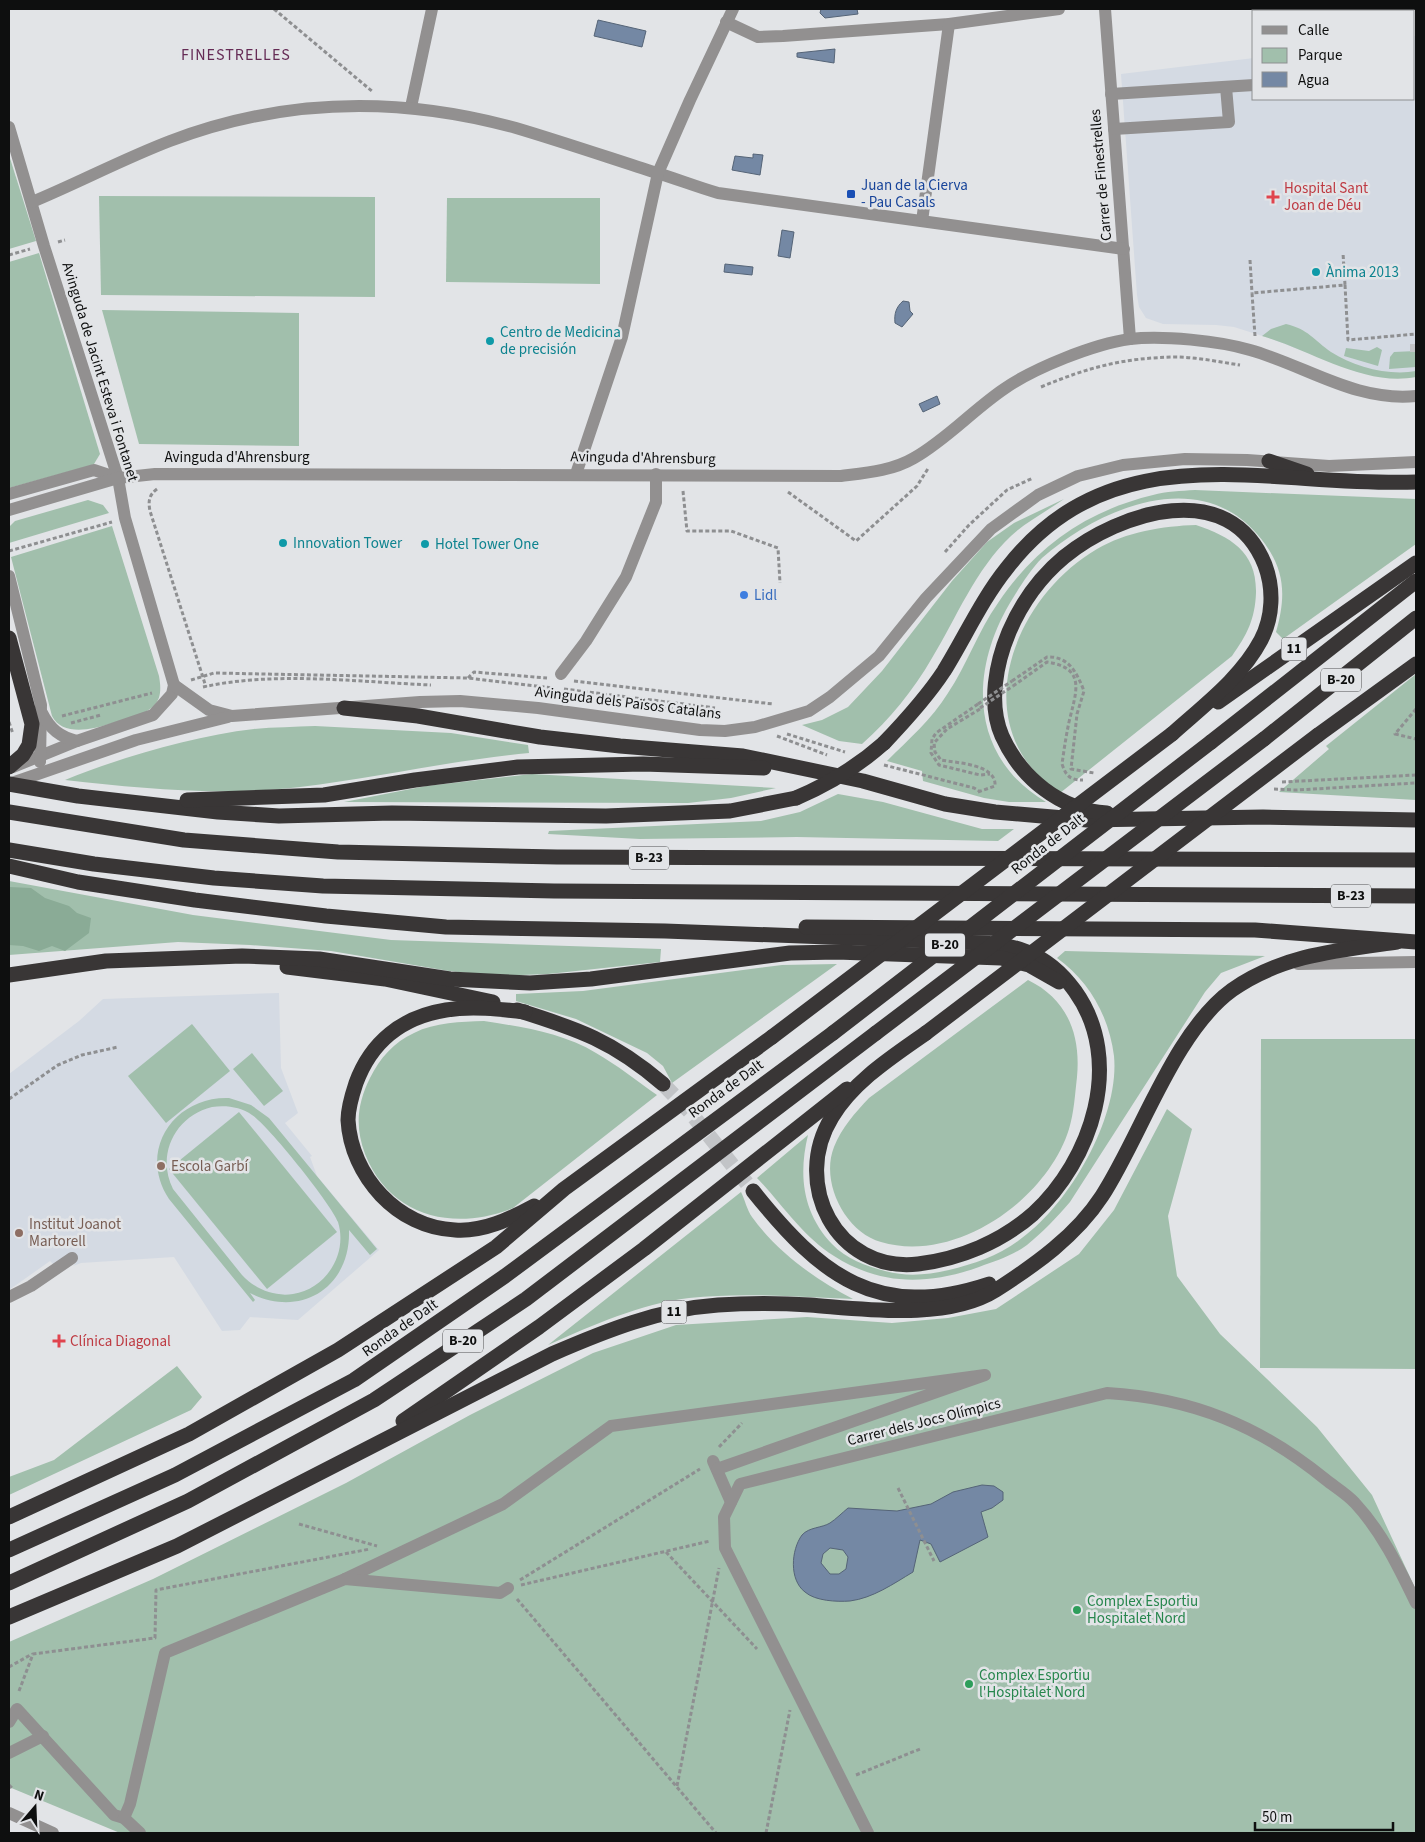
<svg xmlns="http://www.w3.org/2000/svg" width="1425" height="1842" font-family="'Source Sans 3',sans-serif">
<rect width="100%" height="100%" fill="#e2e4e7"/>
<g fill="#d4dae3">
<polygon points="1414,36 1416,36 1416,377 1384,377 1357,372 1272,339 1234,327 1216,325 1163,324 1146,318 1139,307 1137,295 1121,74 1254,58 1254,99 1414,99"/>
<polygon points="279,993 281,1068 298,1113 285,1123 312,1156 310,1157 317,1176 379,1250 298,1320 250,1317 240,1330 222,1331 174,1257 81,1263 73,1266 76,1263 68,1254 54,1265 50,1261 9,1290 9,1074 79,1021 103,999"/>
</g>
<g fill="#a1bfac" fill-rule="evenodd">
<polygon points="9,155 36,241 9,249"/>
<polygon points="99,196 375,197 375,297 101,295"/>
<polygon points="447,198 600,198 600,284 446,282"/>
<polygon points="39,253 100,454 94,464 89,466 9,488 9,262"/>
<polygon points="102,310 299,313 299,446 139,444"/>
<path d="M1286,324C1308,329 1314,340 1331,352C1354,367 1389,376 1416,371V377C1364,387 1311,350 1262,336L1271,329Z"/>
<polygon points="1377,347 1382,350 1378,366 1344,356 1346,348 1369,351"/>
<polygon points="1416,351 1416,367 1389,369 1390,357 1394,352"/>
<path d="M1195,490L1416,499V544L1283,639L1276,632C1287,593 1285,566 1257,534C1198,466 1099,508 1042,558C1031,569 1021,585 1013,598C969,668 968,756 1046,802H1009L984,798L923,781L922,771L887,761C908,740 932,719 948,693C967,665 978,631 998,603C1036,546 1087,511 1153,495C1166,491 1181,491 1195,490Z"/>
<path d="M1064,499C1047,511 1026,522 1011,536C975,570 957,617 932,658C913,691 890,719 862,744L839,741L802,725L822,720L848,707L882,671L952,581L987,542L1014,523Z"/>
<polygon points="88,500 103,505 109,513 9,543 9,527 15,521"/>
<path d="M1196,525C1231,537 1257,552 1256,593C1255,619 1247,635 1232,656L1060,793C963,729 1011,599 1097,549C1126,532 1163,526 1196,525Z"/>
<path d="M112,526L159,676C162,693 161,705 143,713C119,720 67,745 52,716L11,557Z"/>
<polygon points="1416,674 1416,800 1279,792 1329,749 1326,746"/>
<path d="M315,726L451,733L528,745L529,753C452,760 376,778 300,787C219,796 145,789 65,780C122,757 193,736 254,729C274,727 295,727 315,726Z"/>
<polygon points="532,774 776,788 731,798 688,803 344,802 426,786"/>
<polygon points="838,794 883,802 982,829 1014,829 998,841 797,837 640,839 548,834 549,831 761,821 800,812"/>
<polygon points="9,881 193,915 391,940 661,949 660,962 548,974 498,976 449,971 331,951 250,945 178,942 9,955"/>
<path d="M1065,951L1265,956L1221,973L1205,992L1070,1202C1056,1218 1043,1232 1027,1245C1012,1256 996,1261 979,1267C928,1285 881,1286 834,1256C803,1237 782,1204 757,1178L808,1135C798,1176 803,1213 832,1244C846,1259 866,1266 885,1271C908,1277 926,1275 949,1270C973,1264 998,1256 1018,1241C1068,1207 1120,1118 1114,1056C1109,1016 1089,981 1057,958Z"/>
<polygon points="837,964 672,1083 663,1066 647,1053 576,1019 516,1001 516,994 583,991 782,965"/>
<path d="M1028,980C1067,999 1081,1034 1077,1077C1075,1094 1074,1113 1069,1129C1047,1200 955,1264 881,1242C845,1232 820,1182 834,1147C842,1127 855,1113 869,1098Z"/>
<path d="M484,1021C522,1027 563,1033 596,1053C617,1065 637,1081 657,1095L513,1208C454,1232 390,1217 365,1154C355,1127 357,1104 370,1078C380,1058 394,1042 414,1033C435,1022 461,1022 484,1021Z"/>
<polygon points="192,1024 230,1071 166,1123 128,1076"/>
<polygon points="1261,1039 1416,1039 1416,1369 1260,1368"/>
<polygon points="252,1053 283,1091 264,1106 233,1069"/>
<path d="M229,1098L251,1105L269,1118L377,1249L370,1255L349,1230C351,1287 301,1319 250,1293L255,1300L253,1302L169,1199C137,1151 174,1096 229,1098ZM212,1107C226,1105 241,1107 252,1115C268,1125 332,1205 338,1222C348,1254 326,1289 293,1294C274,1297 255,1289 242,1275L173,1189C156,1155 175,1116 212,1107Z"/>
<polygon points="1167,1109 1192,1129 1168,1216 1177,1276 1220,1334 1317,1427 1372,1495 1416,1590 1416,1833 120,1833 9,1787 9,1642 153,1579 346,1483 470,1415 593,1353 676,1325 807,1317 892,1323 948,1318 996,1309 1079,1254 1114,1210"/>
<polygon points="239,1112 337,1232 267,1289 169,1169"/>
<path d="M741,1192C745,1200 747,1210 752,1217C778,1253 815,1279 853,1299C799,1297 743,1292 689,1298C640,1304 593,1325 548,1345Z"/>
<polygon points="177,1366 202,1397 191,1410 9,1495 9,1477 54,1460"/>
</g>
<polygon fill="#8aab96" points="9,887 31,888 45,898 69,906 77,913 91,918 89,933 65,951 52,946 39,951 23,946 9,945"/>
<g fill="#7488a4" stroke="#556477" fill-rule="evenodd">
<polygon points="821,9 857,9 858,14 825,18 820,13"/>
<polygon points="598,20 646,31 642,47 594,36"/>
<polygon points="835,49 834,63 797,57 797,53"/>
<polygon points="753,154 763,155 760,175 732,170 735,156 753,158"/>
<polygon points="782,230 794,232 790,258 778,256"/>
<polygon points="725,264 753,267 752,275 724,272"/>
<path d="M903,301L909,302L910,311L913,314L902,327L895,323C894,314 896,307 903,301Z"/>
<polygon points="937,396 940,404 923,412 919,404"/>
<path d="M982,1485L994,1486L1003,1492V1500L992,1508L981,1512L988,1537L940,1562L931,1544L920,1540L913,1572C893,1584 873,1598 850,1601C837,1602 815,1601 805,1592C789,1580 791,1550 802,1535C809,1527 822,1528 830,1523C836,1519 842,1513 848,1508L897,1511L931,1504L953,1492ZM830,1548L843,1550L848,1557L846,1569L839,1574H830L821,1563L823,1554Z"/>
</g>
<g fill="none" stroke-linecap="round" stroke-linejoin="round">
<polyline stroke="#c2c4c7" stroke-width="12" stroke-dasharray="12 6" stroke-linecap="butt" points="1416,344 1416,352"/>
<polyline stroke="#c2c4c7" stroke-width="15" stroke-dasharray="15 8" stroke-linecap="butt" points="663,1084 690,1112 753,1191"/>
<g stroke="#8e8f91" stroke-width="3" stroke-dasharray="4 2.5" stroke-linecap="butt">
<polyline points="274,9 373,92"/>
<polyline points="58,242 65,240"/>
<polyline points="9,255 30,249"/>
<polyline points="1250,260 1252,293"/>
<polyline points="1345,285 1348,340 1416,334"/>
<polyline points="1255,336 1252,293 1345,285 1343,253"/>
<path d="M1041,387C1089,367 1123,358 1175,357C1197,357 1219,362 1240,365"/>
<path d="M157,489C149,495 148,501 150,511L206,687"/>
<polyline points="683,491 687,531 731,531 778,548 780,583"/>
<polyline points="788,492 856,541 917,486 929,467"/>
<polyline points="9,551 112,522"/>
<polyline points="945,552 969,525 1007,490 1033,478"/>
<polyline points="468,678 474,672 547,678"/>
<polyline points="191,680 214,673 468,678 553,688"/>
<polyline points="574,681 773,704"/>
<path d="M1012,681L1047,657C1069,656 1077,673 1084,691L1077,714L1071,769L1094,773"/>
<path d="M1013,686L1047,662C1087,668 1076,692 1069,722C1066,736 1064,750 1062,764C1066,776 1070,780 1083,780"/>
<path d="M203,687C274,671 359,682 431,685"/>
<polyline points="564,689 715,708"/>
<polyline points="978,704 936,733 932,739 931,753 939,765 980,775 990,774"/>
<polyline points="649,706 702,711"/>
<polyline points="1416,709 1395,734 1416,739"/>
<polyline points="62,716 152,693"/>
<polyline points="9,722 13,734"/>
<polyline points="71,723 101,715"/>
<polyline points="787,734 845,752"/>
<polyline points="777,736 827,755"/>
<polyline points="884,765 974,788 979,791"/>
<polyline points="1282,782 1416,775"/>
<polyline points="1274,789 1296,790 1416,783"/>
<path d="M978,792L995,786C997,764 956,763 941,760L935,752L934,743L947,729L980,709"/>
<polyline points="9,1099 58,1065 82,1055 118,1047"/>
<polyline points="719,1447 742,1423"/>
<polyline points="898,1488 934,1561"/>
<polyline points="299,1524 377,1546"/>
<polyline points="666,1552 757,1649"/>
<polyline points="520,1580 700,1469"/>
<polyline points="521,1585 710,1541"/>
<polyline points="517,1599 716,1833"/>
<polyline points="9,1667 32,1654"/>
<polyline points="19,1691 33,1654 155,1638 156,1590 370,1549"/>
<polyline points="856,1775 920,1749"/>
<polyline points="9,1785 12,1788"/>
<polyline points="677,1786 719,1568"/>
<polyline points="766,1833 790,1710"/>
</g>
<g stroke="#929090" stroke-width="12">
<polyline points="1105,9 1130,339"/>
<polyline points="726,22 758,37 783,36 949,24 1059,9"/>
<polyline points="1111,94 1254,85"/>
<polyline points="411,107 432,9"/>
<polyline points="9,127 44,246 118,478 125,518 174,685 172,694 153,715 77,741 13,767"/>
<polyline points="1114,129 1229,122 1226,87"/>
<path d="M32,202C78,183 123,159 170,141C283,98 400,96 516,128C563,142 610,158 657,173C677,179 697,187 718,193L1124,249"/>
<polyline points="922,221 949,24"/>
<polyline points="576,474 622,337 658,173 690,100 733,9"/>
<polyline points="9,494 94,470 118,478"/>
<path d="M9,510L118,478L155,474L841,476C865,473 892,471 914,458C946,440 973,410 1004,389C1034,368 1094,344 1130,339C1162,335 1220,341 1250,350C1307,366 1355,402 1416,396"/>
<polyline points="9,576 41,705 40,762"/>
<polyline points="561,674 586,641 626,577 656,502 656,474"/>
<polyline points="174,685 209,710 232,716 420,702 460,701 538,708 700,730 725,731 755,727 809,711 830,697 879,656 926,598 991,529 1038,495 1078,476 1123,465 1185,459 1247,460 1329,466 1416,462"/>
<path d="M42,713C50,729 60,737 77,741"/>
<polyline points="9,784 136,740 228,717"/>
<polyline points="1298,964 1416,962"/>
<polyline points="9,1297 31,1286 72,1258"/>
<polyline points="713,1461 731,1502"/>
<polyline points="345,1579 503,1504 611,1426 985,1375 717,1469"/>
<polyline points="9,1722 17,1709 114,1815 124,1818"/>
<polyline points="9,1753 43,1736"/>
<polyline points="9,1813 53,1833"/>
<polyline points="140,1833 124,1818 130,1804 165,1653 345,1579 500,1593 508,1588"/>
<path d="M868,1833L725,1548L724,1517L740,1484L1107,1393C1192,1398 1260,1426 1325,1479C1335,1487 1347,1494 1355,1503C1382,1532 1399,1568 1416,1603"/>
</g>
<g stroke="#393636" stroke-width="15">
<polyline points="1269,461 1307,474"/>
<polyline points="9,638 32,724 29,745 23,755 9,767"/>
<polyline points="1218,702 1416,563"/>
<polyline points="344,708 418,716 540,737 620,746 743,756 863,781 945,804 995,812 1087,820 1263,817 1416,820"/>
<polyline points="1318,735 1416,664"/>
<polyline points="1264,739 1416,618"/>
<polyline points="1211,742 1416,581"/>
<path d="M884,743C905,721 927,697 944,671C965,637 982,599 1007,568C1115,429 1269,488 1416,482"/>
<polyline points="9,784 78,796 218,812 279,816 392,813 606,816 730,811 796,798"/>
<polyline points="187,800 324,795 415,780 518,767 643,764 764,768"/>
<polyline points="9,812 184,840 338,852 557,857 1416,860"/>
<path d="M1107,813C1060,810 1021,778 1002,736C988,704 996,663 1009,632C1021,604 1040,577 1064,557C1119,512 1230,476 1265,565C1274,589 1273,617 1261,640C1241,678 1203,706 1172,734"/>
<polyline points="9,850 94,864 214,878 323,886 554,891 1416,896"/>
<path d="M9,866L78,882L195,900L326,916L446,927L665,931L960,942C982,943 1006,943 1027,952C1048,960 1062,973 1075,991C1125,1061 1092,1160 1033,1214C1001,1242 960,1259 918,1264C836,1273 791,1183 832,1117C854,1081 892,1057 926,1033"/>
<polyline points="806,927 1255,930 1416,942"/>
<polyline points="287,967 385,979 493,1002"/>
<polyline points="9,975 106,961 242,956 319,959 450,979 530,983 591,979 790,953 837,952 1001,958 1029,965 1059,982"/>
<path d="M517,1010C578,1029 613,1041 663,1084"/>
<path d="M525,1012C499,1009 472,1006 446,1010C402,1017 371,1042 356,1083C352,1095 348,1108 348,1120C351,1176 398,1228 455,1230C483,1232 510,1219 534,1206"/>
<path d="M753,1191C821,1276 877,1321 989,1284"/>
<polyline points="403,1421 539,1327 644,1249 847,1089"/>
<polyline points="9,1517 189,1434 338,1350 496,1247 564,1189 772,1037"/>
<polyline points="9,1550 175,1475 354,1380 505,1276 833,1033"/>
<polyline points="9,1583 188,1501 374,1400 526,1299 876,1033"/>
<path d="M9,1617L177,1546L552,1354C605,1331 660,1309 718,1305C748,1303 779,1303 810,1305C864,1309 947,1321 996,1290C1035,1265 1076,1236 1102,1196C1141,1136 1174,1032 1232,990C1281,955 1340,950 1397,942"/>
</g>
<g stroke="#8e8f91" stroke-width="3" stroke-dasharray="4 2.5" stroke-linecap="butt">
<polyline points="978,704 1012,681"/>
<polyline points="980,708 1013,686"/>
</g>
<g stroke="#393636" stroke-width="15">
<path d="M796,798C829,784 857,767 884,743"/>
<polyline points="833,1033 1211,742"/>
<polyline points="876,1033 1264,739"/>
<polyline points="926,1033 1318,735"/>
<polyline points="772,1037 1172,734"/>
</g>
</g>
<rect fill="#1a4fb4" stroke="#e2e4e7" stroke-width="2" x="846" y="189" width="10" height="10" rx="2.5"/>
<g fill="#e0444e" stroke="#e2e4e7" stroke-width="2">
<path d="M1270.5 189.5h5v5h5v5h-5v5h-5v-5h-5v-5h5z"/>
<path d="M56.5 1333.5h5v5h5v5h-5v5h-5v-5h-5v-5h5z"/>
</g>
<g fill="#0f9aa8" stroke="#e2e4e7" stroke-width="2">
<circle cx="1316" cy="272" r="5"/>
<circle cx="490" cy="341" r="5"/>
<circle cx="283" cy="543" r="5"/>
<circle cx="425" cy="544" r="5"/>
</g>
<circle fill="#3f7fe0" stroke="#e2e4e7" stroke-width="2" cx="744" cy="595" r="5"/>
<g fill="#8d6e63" stroke="#e2e4e7" stroke-width="2">
<circle cx="161" cy="1166" r="5"/>
<circle cx="19" cy="1233" r="5"/>
</g>
<g fill="#2e9e5b" stroke="#e2e4e7" stroke-width="2">
<circle cx="1077" cy="1610" r="5"/>
<circle cx="969" cy="1684" r="5"/>
</g>
<g text-anchor="middle" dominant-baseline="central" stroke-width="5" stroke-linejoin="round" paint-order="stroke">
<g fill="#e2e4e7" stroke="#4e4f50" stroke-width="1">
<rect x="1281.5" y="637.5" width="25" height="23" rx="4"/>
<rect x="1321" y="668.5" width="40" height="23" rx="4"/>
<rect x="629" y="846.5" width="40" height="23" rx="4"/>
<rect x="1331" y="884.5" width="40" height="23" rx="4"/>
<rect x="925" y="933.5" width="40" height="23" rx="4"/>
<rect x="661.5" y="1300.5" width="25" height="23" rx="4"/>
<rect x="443" y="1329.5" width="40" height="23" rx="4"/>
</g>
<g font-size="14" font-weight="bold" fill="#0e0f0f">
<text x="1294" y="649">11</text>
<text x="1341" y="680">B-20</text>
<text x="649" y="858">B-23</text>
<text x="1351" y="896">B-23</text>
<text x="945" y="945">B-20</text>
<text x="674" y="1312">11</text>
<text x="463" y="1341">B-20</text>
</g>
<g font-size="15" fill="#0e0f0f" stroke="#e2e4e7">
<text transform="translate(1101 175) rotate(-95)">Carrer de Finestrelles</text>
<text transform="translate(100 372) rotate(73)">Avinguda de Jacint Esteva i Fontanet</text>
<text x="237" y="457">Avinguda d'Ahrensburg</text>
<text transform="translate(643 458) rotate(1)">Avinguda d'Ahrensburg</text>
<text transform="translate(628 703) rotate(7)">Avinguda dels Països Catalans</text>
<text transform="translate(1048 844) rotate(-38)">Ronda de Dalt</text>
<text transform="translate(726 1089) rotate(-36)">Ronda de Dalt</text>
<text transform="translate(400 1328) rotate(-35)">Ronda de Dalt</text>
<text transform="translate(924 1422) rotate(-14)">Carrer dels Jocs Olímpics</text>
</g>
<g font-size="15" fill="#164399" stroke="#e2e4e7" text-anchor="start">
<text x="861" y="185">Juan de la Cierva<tspan x="861" dy="17">- Pau Casals</tspan></text>
</g>
<g font-size="15" fill="#be3a42" stroke="#e2e4e7" text-anchor="start">
<text x="1284" y="188">Hospital Sant<tspan x="1284" dy="17">Joan de Déu</tspan></text>
<text x="70" y="1341">Clínica Diagonal</text>
</g>
<g font-size="15" fill="#0d838f" stroke="#e2e4e7" text-anchor="start">
<text x="1326" y="272">Ànima 2013</text>
<text x="500" y="332">Centro de Medicina<tspan x="500" dy="17">de precisión</tspan></text>
<text x="293" y="543">Innovation Tower</text>
<text x="435" y="544">Hotel Tower One</text>
</g>
<g font-size="15" fill="#366cbe" stroke="#e2e4e7" text-anchor="start">
<text x="754" y="595">Lidl</text>
</g>
<g font-size="15" fill="#785e54" stroke="#e2e4e7" text-anchor="start">
<text x="171" y="1166">Escola Garbí</text>
<text x="29" y="1224">Institut Joanot<tspan x="29" dy="17">Martorell</tspan></text>
</g>
<g font-size="15" fill="#27864d" stroke="#e2e4e7" text-anchor="start">
<text x="1087" y="1601">Complex Esportiu<tspan x="1087" dy="17">Hospitalet Nord</tspan></text>
<text x="979" y="1675">Complex Esportiu<tspan x="979" dy="17">l'Hospitalet Nord</tspan></text>
</g>
<g font-size="16" letter-spacing="1" fill="#652b55" stroke="#e2e4e7">
<text x="236" y="55">FINESTRELLES</text>
</g>
</g>
<rect width="1425" height="1842" fill="none" stroke="#0e0f0f" stroke-width="20"/>
<rect x="1252" y="10" width="162" height="90" fill="#e2e4e7" stroke="#8d8f91"/>
<rect x="1262" y="26" width="25" height="8" fill="#929090" stroke="#8d8f91"/>
<text x="1298" y="35" font-size="15" fill="#0e0f0f">Calle</text>
<rect x="1262" y="48" width="25" height="15" fill="#a1bfac" stroke="#8d8f91"/>
<text x="1298" y="60" font-size="15" fill="#0e0f0f">Parque</text>
<rect x="1262" y="72" width="25" height="15" fill="#7488a4" stroke="#8d8f91"/>
<text x="1298" y="85" font-size="15" fill="#0e0f0f">Agua</text>
<g transform="translate(35 1807) rotate(19)" stroke="#e2e4e7" stroke-width="4" paint-order="stroke">
<path d="M0-4L9 19L0 12L-9 19Z" fill="#0e0f0f"/>
<text y="-8" font-size="14" font-weight="bold" text-anchor="middle" fill="#0e0f0f">N</text>
</g>
<path d="M1255 1822v8h138v-8" fill="none" stroke="#0e0f0f" stroke-width="2.5"/>
<text x="1262" y="1822" font-size="15" fill="#0e0f0f" stroke="#e2e4e7" stroke-width="4" paint-order="stroke">50 m</text>
</svg>
